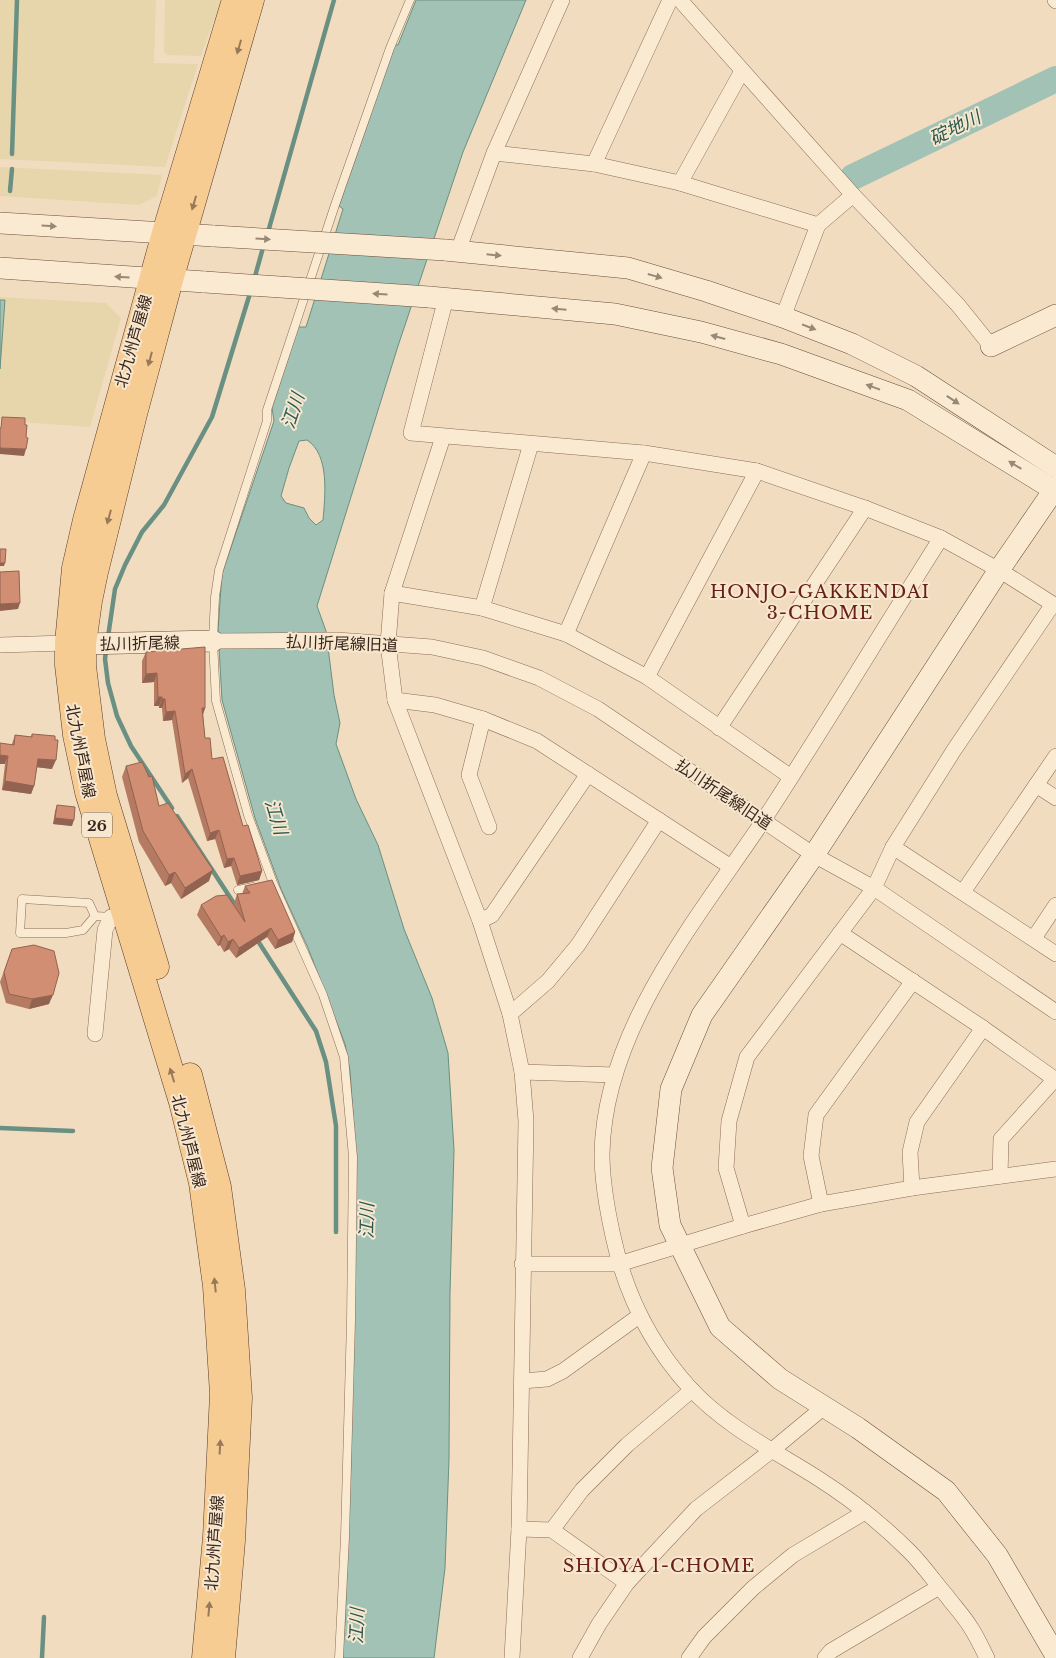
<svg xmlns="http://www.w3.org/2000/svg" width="1056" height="1658" font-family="'Libre Baskerville','Noto Sans JP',serif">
<rect width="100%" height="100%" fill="#f1dcbf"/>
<g fill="#e7d6ab">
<polygon points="0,0 156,0 154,63 198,64 165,167 0,159"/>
<polygon points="165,0 222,0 216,20 214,20 201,56 167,55 164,52"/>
<polygon points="0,167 162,175 157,196 139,205 0,196"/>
<polygon points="0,297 106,303 121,318 90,427 33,423 0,419"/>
</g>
<g fill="#a2c2b5" stroke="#699082" fill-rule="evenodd">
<path d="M416,0H526L463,152L398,346L317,606L326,631L334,695L340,723L336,744L356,799L378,845L404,929L432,998L448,1053L454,1150L450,1293L449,1459L445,1568L434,1658H342L345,1621L351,1459L356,1157L350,1071L345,1044L308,948L281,889L255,818L222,700L218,630L222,574L274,421L272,408L298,327H306L343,209L339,206L395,45H398ZM307,440C330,455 325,496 323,520L316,525L309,518L304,508L286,503L281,496L289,468L299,441Z"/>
<polygon points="0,300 5,300 0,369"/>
</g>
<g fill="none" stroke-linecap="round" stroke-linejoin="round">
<g stroke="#699082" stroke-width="4.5">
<polyline points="12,154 17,0"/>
<polyline points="10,191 12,169"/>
<polyline points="268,232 334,0"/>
<polyline points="254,280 264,244"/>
<polyline points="108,637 115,589 125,565 142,532 164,505 212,417 251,290"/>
<polyline points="106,650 105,659 108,683 117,716 131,746 172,808"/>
<polyline points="177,816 237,908"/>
<polyline points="256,938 316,1031 326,1062 336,1126 336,1232"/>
<polyline points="0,1128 73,1131"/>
<polyline points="42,1658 44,1617"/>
</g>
<polyline stroke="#a2c2b5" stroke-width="26" points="853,177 1056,79"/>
<defs>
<g id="lane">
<polyline points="238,890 253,887"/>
<polyline points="95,916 89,903 22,899 20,933 66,933 83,930 95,916 111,917"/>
<polyline points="339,1658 345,1537 351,1321 353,1157 344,1057 323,995 273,883 248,815 216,701 213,641 215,597 219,570 267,421 267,410 335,205 390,48 410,0"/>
</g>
<g id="street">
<polyline points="680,0 853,195 958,305 991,346"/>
<polyline points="1055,0 1056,1"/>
<polyline points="494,153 594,164 680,183 818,225 783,317"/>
<polyline points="594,164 670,0"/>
<polyline points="680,183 742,71"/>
<polyline points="818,225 853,195"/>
<polyline points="458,251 494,153 562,0"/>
<polyline points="446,298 411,433 644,453 757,471 865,508 941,538 999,570 1056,606"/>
<polyline points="443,437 392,593 388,644 395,700 480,921 510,1014 522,1072 526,1121 519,1529 512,1658"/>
<path d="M941,538C882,631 825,726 765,818C698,918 604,1029 602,1154C602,1182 607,1209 613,1236C625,1293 651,1345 690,1388C726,1427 775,1451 819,1479C852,1500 883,1525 910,1552C923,1565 934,1581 946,1595C954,1606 964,1616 971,1628C977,1637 982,1648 987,1658"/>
<polyline points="392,593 482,608 566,634 647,677 791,777"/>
<polyline points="482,608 531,444"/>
<polyline points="566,634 644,453"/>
<polyline points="213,641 337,640 432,647 483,658 539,678 598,709 814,855 874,888 1056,1012"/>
<polyline points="0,645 67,643"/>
<polyline points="647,677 757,471"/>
<polyline points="395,700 435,705 483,719 537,741 731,867"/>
<polyline points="483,719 469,775 489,827"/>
<polyline points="719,728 865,508"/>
<polyline points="1036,785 1056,798"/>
<polyline points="893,847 1056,954"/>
<polyline points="963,892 1056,756"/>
<polyline points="480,921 492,915 588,774"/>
<polyline points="840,933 983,1028 1056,1080"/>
<polyline points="1034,938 1056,905"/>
<polyline points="510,1014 548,981 578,945 659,820"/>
<polyline points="95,1034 105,930 111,917 133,916"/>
<polyline points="522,1072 615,1075"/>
<polyline points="1000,1176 1001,1139 1055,1079"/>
<polyline points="912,1188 910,1152 917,1122 983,1028"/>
<polyline points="821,1204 811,1156 816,1115 913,981"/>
<polyline points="743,1226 726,1168 729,1121 747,1057 874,888 893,847 954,750 1053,604"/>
<polyline points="522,1264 619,1264 743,1226 821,1204 912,1188 1056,1169"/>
<polyline points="522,1381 547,1379 563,1371 639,1316"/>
<polyline points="519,1529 552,1530 627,1583"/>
<polyline points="552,1530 582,1490 627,1445 692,1390"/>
<polyline points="580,1658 599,1624 627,1583 696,1509 771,1451 824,1407"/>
<polyline points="689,1658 704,1637 753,1588 793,1555 865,1512"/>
<polyline points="825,1658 831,1651 939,1587"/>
</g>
<g id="secondary">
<polyline points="0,223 214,236"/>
<polyline points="445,250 628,268 706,291 783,317 852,344 916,376 1056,467"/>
<polyline points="0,268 205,282"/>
<polyline points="429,297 615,314 701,332 781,354 908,400 1056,491"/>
<polyline points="991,346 1056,315"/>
<polyline points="1056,487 999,570 814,855 702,1015 671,1089 662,1168 670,1225 720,1327 780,1379 858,1428 946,1491 997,1555 1056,1656"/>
<polyline points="69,643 84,644 213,641"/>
</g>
<g id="primary">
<polyline points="157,967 105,796 93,739 84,666 84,644 90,601 96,572 135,414 171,280 252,0"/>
<polyline points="190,1075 219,1187 233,1290 240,1398 233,1541 223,1658"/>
<polyline points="204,1658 215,1537 222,1394 215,1286 201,1183 181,1102 87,792 75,735 67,665 67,643 74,568 85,520 164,233 234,0"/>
</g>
</defs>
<use href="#lane" stroke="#8a6c56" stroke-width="9"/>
<use href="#street" stroke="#8a6c56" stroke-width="16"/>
<use href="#secondary" stroke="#6c4d39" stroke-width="22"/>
<use href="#primary" stroke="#573a2b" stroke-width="25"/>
<use href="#lane" stroke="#fbead2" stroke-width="8"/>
<use href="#street" stroke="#fbead2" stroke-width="15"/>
<use href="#secondary" stroke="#fbead2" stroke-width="21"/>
<use href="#primary" stroke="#f7cc93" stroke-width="24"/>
<defs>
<g id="secondary-bridge">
<polyline points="214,236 445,250"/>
<polyline points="205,282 429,297"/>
</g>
</defs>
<use href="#secondary-bridge" stroke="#6c4d39" stroke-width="22" stroke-linecap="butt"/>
<use href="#secondary-bridge" stroke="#fbead2" stroke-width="21"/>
</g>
<g fill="#b47a62">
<polygon points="146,652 205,708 203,715 205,738 212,759 243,826 262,871 259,880 237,885 231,866 224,868 215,839 207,841 188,778 182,783 172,720 163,721 162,708 159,708 159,706 154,706 154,682 142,683 142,661"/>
<polygon points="32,734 52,769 37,767 34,786 31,794 2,790 5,764 15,735 31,737"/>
<polygon points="126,766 159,806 209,881 181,899 171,883 165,886 139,842 122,777"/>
<polygon points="57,805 72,826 53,824 55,811"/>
<polygon points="245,886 295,932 292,942 275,949 267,937 236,958 229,949 224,952 220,945 218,946 197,915 201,905 234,906 234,904 237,894 242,894"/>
<polygon points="12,949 49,1004 29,1009 6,1003 0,982"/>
</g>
<g fill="#926350">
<polygon points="0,448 26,449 24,456 0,454"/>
<polygon points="0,563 5,563 4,566 0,566"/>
<polygon points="20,603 18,609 0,611 0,604"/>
<polygon points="157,673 154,682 142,683 146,674"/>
<polygon points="158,697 162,697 159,706 154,706"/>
<polygon points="162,699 165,699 162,708 159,708"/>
<polygon points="202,708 205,708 202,717"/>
<polygon points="175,711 172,720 163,721 166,712"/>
<polygon points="0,755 8,756 5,764 0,764"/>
<polygon points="38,759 56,760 52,769 35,767"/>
<polygon points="192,769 188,778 182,783 185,774"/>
<polygon points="5,781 34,786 31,794 2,790"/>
<polygon points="55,818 74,820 72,826 53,824"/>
<polygon points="219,830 215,839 207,841 210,833"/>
<polygon points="234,858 231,866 224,868 227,859"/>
<polygon points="213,870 209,881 181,899 185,888"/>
<polygon points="262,871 259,880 237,885 240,876"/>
<polygon points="175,872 171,883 165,886 169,875"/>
<polygon points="271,928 267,937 236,958 239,948"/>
<polygon points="295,932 292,942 275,949 278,940"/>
<polygon points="224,935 220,945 218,946 221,937"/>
<polygon points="233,939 229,949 224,952 228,942"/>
<polygon points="53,995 49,1004 29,1009 32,999"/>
</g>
<g fill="#d18e72" stroke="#926350">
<polygon points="2,417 25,418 25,425 27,425 26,437 28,438 26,449 0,448 0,428 1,428"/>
<polygon points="0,549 6,549 5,563 0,563"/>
<polygon points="19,571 20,603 0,604 0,572"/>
<polygon points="205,647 205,708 202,708 205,738 210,738 212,759 223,757 243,826 248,825 262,871 240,876 234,858 227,859 219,830 210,833 192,769 185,774 175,711 166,712 165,699 162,699 162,697 158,697 157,673 146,674 146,652"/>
<polygon points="32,734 55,736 55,740 58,740 56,760 38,759 34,786 5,781 8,756 0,755 0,743 14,745 15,735 32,737"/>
<polygon points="142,762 149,777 152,776 159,806 168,803 213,870 185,888 175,872 169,875 143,831 126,766"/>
<polygon points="57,805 75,807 74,820 55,818"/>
<polygon points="272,880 295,932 278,940 271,928 239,948 233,939 228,942 224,935 221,937 201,905 216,896 227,895 245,922 237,894 250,893 245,886"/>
<polygon points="34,945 54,951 59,973 53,995 32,999 9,994 4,972 12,949"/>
</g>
<defs><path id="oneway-solid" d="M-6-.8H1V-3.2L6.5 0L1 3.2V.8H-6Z" transform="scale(1.25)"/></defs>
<g fill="#987958">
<use href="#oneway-solid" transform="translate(239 47) rotate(106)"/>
<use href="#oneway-solid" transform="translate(194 203) rotate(106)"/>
<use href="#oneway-solid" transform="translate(150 359) rotate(105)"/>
<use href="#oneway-solid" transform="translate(109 517) rotate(105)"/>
<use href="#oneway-solid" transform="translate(172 1075) rotate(-107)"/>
<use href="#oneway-solid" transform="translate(215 1285) rotate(-96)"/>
<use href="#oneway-solid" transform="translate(220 1447) rotate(-87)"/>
<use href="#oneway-solid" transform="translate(209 1609) rotate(-85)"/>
</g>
<g fill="#9a8877">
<use href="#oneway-solid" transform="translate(49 226) rotate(3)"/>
<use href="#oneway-solid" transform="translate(263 239) rotate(3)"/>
<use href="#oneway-solid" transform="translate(494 255) rotate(6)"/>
<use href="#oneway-solid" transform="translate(655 276) rotate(16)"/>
<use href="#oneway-solid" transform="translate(122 277) rotate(-176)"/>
<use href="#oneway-solid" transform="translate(380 294) rotate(-176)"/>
<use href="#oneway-solid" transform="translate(559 309) rotate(-175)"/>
<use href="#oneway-solid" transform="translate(809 327) rotate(21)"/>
<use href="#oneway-solid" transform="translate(718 337) rotate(-165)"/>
<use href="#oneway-solid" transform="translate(873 387) rotate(-160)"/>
<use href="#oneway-solid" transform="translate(953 400) rotate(33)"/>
<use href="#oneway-solid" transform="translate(1015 465) rotate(-149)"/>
</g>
<g text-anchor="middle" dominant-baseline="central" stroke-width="4" stroke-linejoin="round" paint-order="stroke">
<rect fill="#f7e7cf" stroke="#726052" stroke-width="1" x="82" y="812.5" width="30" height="25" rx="4"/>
<g font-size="15" font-weight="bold" fill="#39261c">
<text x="97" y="825">26</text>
</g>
<g font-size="16" fill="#39261c" stroke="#f7e7cf">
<text transform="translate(133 341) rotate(-74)">北九州芦屋線</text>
<text transform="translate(140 643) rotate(-1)">払川折尾線</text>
<text transform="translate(342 643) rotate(2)">払川折尾線旧道</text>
<text transform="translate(81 751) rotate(79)">北九州芦屋線</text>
<text transform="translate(724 794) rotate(34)">払川折尾線旧道</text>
<text transform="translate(189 1141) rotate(76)">北九州芦屋線</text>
<text transform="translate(214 1543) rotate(-86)">北九州芦屋線</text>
</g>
<g font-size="18" font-style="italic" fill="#2a5951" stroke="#f7e7cf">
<text transform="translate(955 128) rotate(-26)">碇地川</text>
<text transform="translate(293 411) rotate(-72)">江川</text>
<text transform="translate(276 817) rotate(73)">江川</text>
<text transform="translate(367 1221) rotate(-89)">江川</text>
<text transform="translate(357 1626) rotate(-88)">江川</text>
</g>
<g font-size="18" letter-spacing="1" fill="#682018" stroke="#f7e7cf">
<text x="820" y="592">HONJO-GAKKENDAI<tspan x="820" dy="21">3-CHOME</tspan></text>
<text x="659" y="1566">SHIOYA 1-CHOME</text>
</g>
</g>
</svg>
